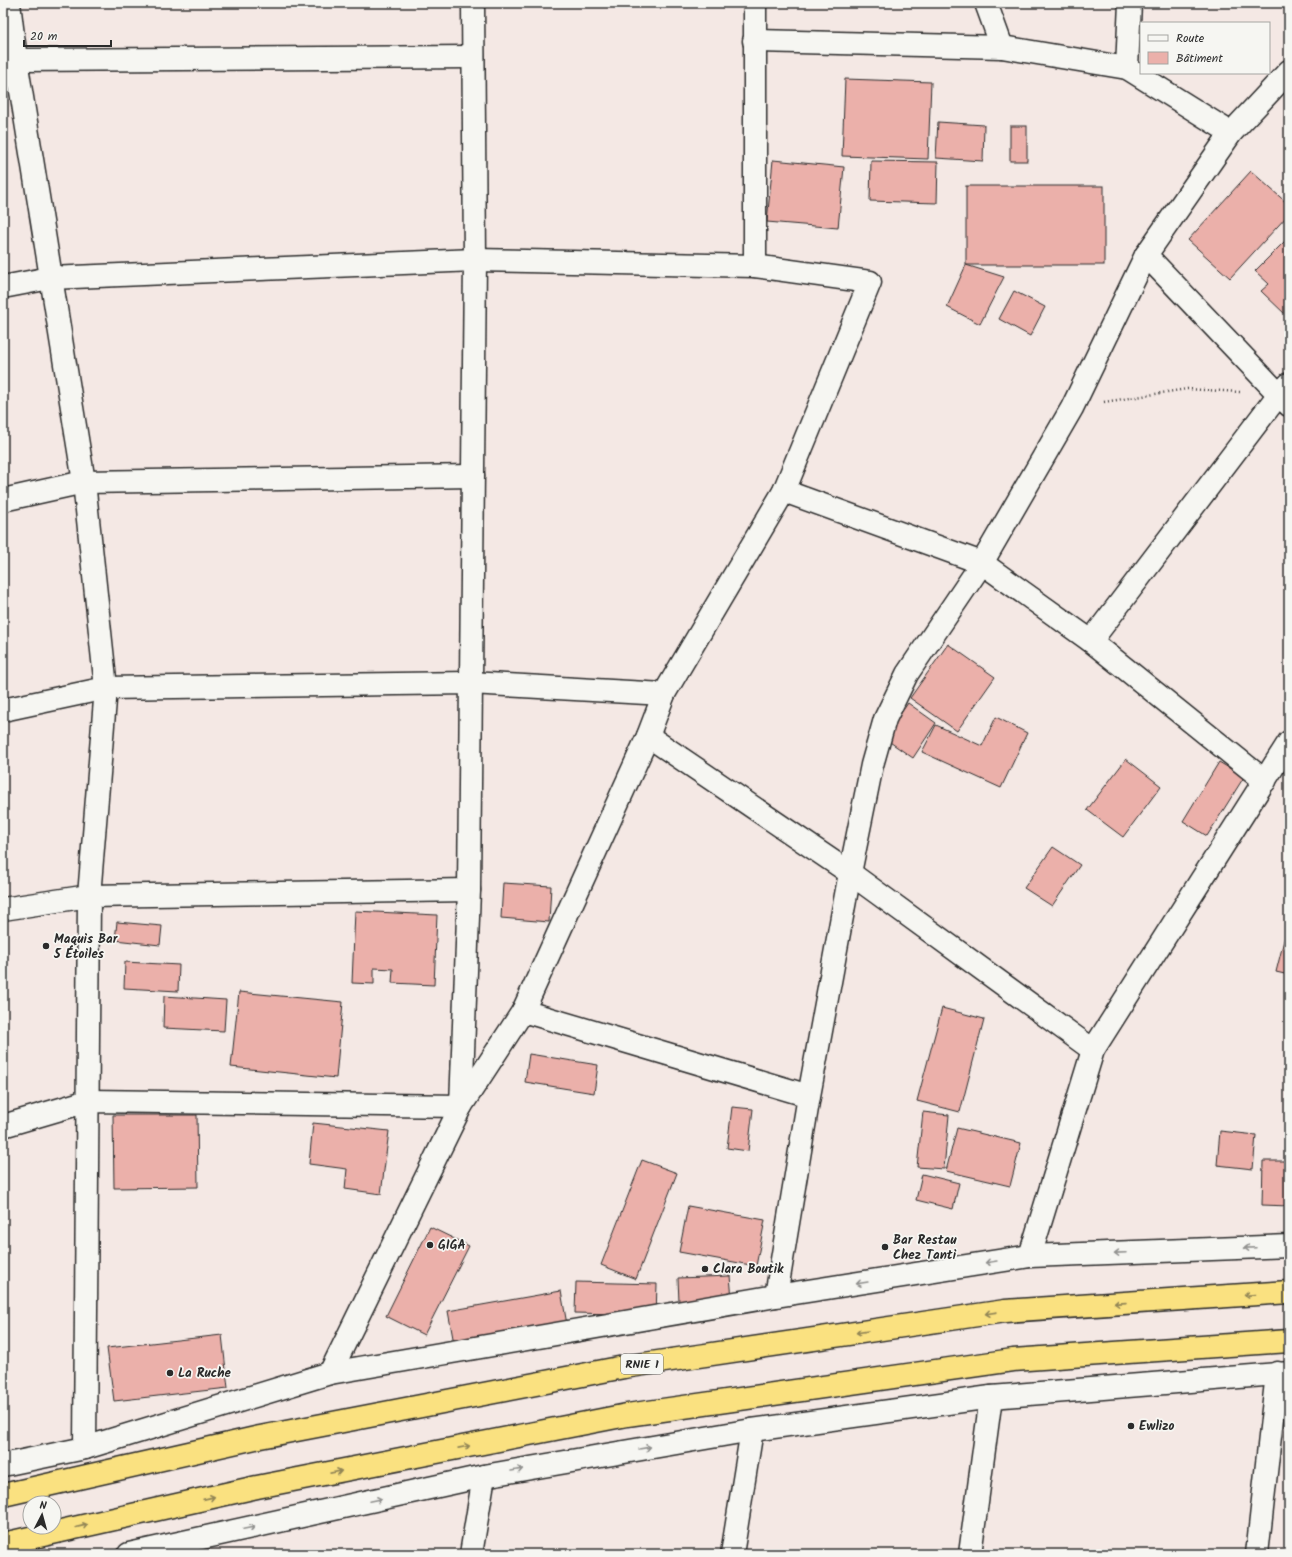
<svg xmlns="http://www.w3.org/2000/svg" width="1292" height="1557" font-family="Kalam,sans-serif">
<rect width="100%" height="100%" fill="#f4e8e4"/>
<filter id="ink" filterUnits="userSpaceOnUse"><feTurbulence type="fractalNoise" baseFrequency=".025" numOctaves="2"/><feDisplacementMap in="SourceGraphic" scale="8" xChannelSelector="R" yChannelSelector="G"/><feConvolveMatrix kernelMatrix="1 2 1 2 8 2 1 2 1" color-interpolation-filters="sRGB"/></filter>
<g filter="url(#ink)">
<g fill="#ebb0aa" stroke="#2b2b2b">
<polygon points="845,79 931,82 928,159 842,156"/>
<polygon points="938,122 984,125 983,161 936,158"/>
<rect x="1010" y="126" width="17" height="35"/>
<polygon points="773,160 844,167 838,228 767,222"/>
<polygon points="871,161 938,162 937,203 870,201"/>
<polygon points="1251,171 1289,205 1289,214 1230,278 1188,240"/>
<rect x="966" y="186" width="138" height="79"/>
<polygon points="1289,237 1289,314 1287,316 1261,291 1269,284 1255,271"/>
<polygon points="966,265 1004,277 980,324 947,307"/>
<polygon points="1014,291 1045,307 1030,336 999,319"/>
<polygon points="948,644 995,677 957,731 910,698"/>
<polygon points="908,703 936,723 913,758 884,738"/>
<polygon points="996,717 1027,733 1001,788 922,752 936,725 982,746"/>
<polygon points="1126,759 1161,786 1123,837 1087,810"/>
<polygon points="1219,762 1244,777 1207,836 1183,821"/>
<polygon points="1053,847 1080,865 1052,906 1024,888"/>
<polygon points="503,883 551,886 549,922 501,918"/>
<polygon points="355,911 437,915 434,985 392,983 393,969 374,968 374,984 352,983"/>
<polygon points="1289,920 1289,975 1276,972"/>
<polygon points="117,922 162,926 160,945 115,940"/>
<polygon points="125,962 179,965 178,991 124,988"/>
<polygon points="239,992 343,1002 336,1078 231,1067"/>
<polygon points="164,996 226,1000 224,1031 163,1028"/>
<polygon points="942,1008 984,1019 960,1112 917,1101"/>
<polygon points="529,1054 598,1065 594,1093 525,1082"/>
<polygon points="732,1107 753,1109 748,1151 727,1148"/>
<polygon points="923,1112 949,1115 944,1169 917,1167"/>
<polygon points="113,1115 197,1115 198,1187 114,1188"/>
<polygon points="313,1123 389,1131 381,1194 345,1189 347,1169 309,1164"/>
<polygon points="957,1128 1021,1143 1010,1186 946,1171"/>
<polygon points="1220,1131 1256,1135 1253,1169 1217,1165"/>
<polygon points="642,1160 677,1173 636,1279 601,1265"/>
<polygon points="1263,1161 1289,1161 1289,1206 1262,1205"/>
<polygon points="922,1174 959,1183 953,1209 916,1200"/>
<polygon points="688,1206 765,1220 756,1266 679,1252"/>
<polygon points="430,1227 469,1246 424,1335 386,1316"/>
<polygon points="730,1276 732,1299 679,1302 678,1278"/>
<polygon points="576,1282 657,1284 656,1315 575,1313"/>
<polygon points="561,1291 568,1330 455,1349 448,1311"/>
<polygon points="222,1335 228,1388 114,1401 107,1348"/>
</g>
<g fill="none" stroke-linecap="round" stroke-linejoin="round">
<defs>
<g id="minor">
<polyline points="9,3 16,60 84,482 106,688 89,896 85,1448"/>
<polyline points="755,3 755,266"/>
<polyline points="986,3 1002,47"/>
<polyline points="754,41 1002,47 1127,68 1231,133"/>
<polyline points="3,62 16,60 473,57"/>
<polyline points="1127,68 1130,3"/>
<polyline points="1146,255 1289,405"/>
<polyline points="3,287 50,278 475,260 755,266 870,282 784,491 664,694 648,736 523,1011 461,1106 330,1373"/>
<polyline points="784,491 982,563 1091,641 1265,781"/>
<polyline points="3,500 84,482 473,476"/>
<polyline points="1091,641 1279,394 1289,384"/>
<polyline points="3,710 106,688 470,683 664,694"/>
<polyline points="648,736 850,873 1093,1050"/>
<polyline points="3,909 89,896 469,890"/>
<polyline points="523,1011 809,1096"/>
<polyline points="3,1126 88,1101 461,1106 469,890 475,260 473,3"/>
<polyline points="1030,1256 1093,1050 1289,742"/>
<polyline points="776,1296 809,1096 850,873 872,765 885,719 907,674 982,563 1072,408 1146,255 1231,133 1289,71"/>
<polyline points="3,1465 85,1448 330,1373 776,1296 1030,1256 1289,1246"/>
<polyline points="129,1554 484,1476 752,1430 991,1397 1289,1373"/>
<polyline points="471,1554 484,1476"/>
<polyline points="732,1554 752,1430"/>
<polyline points="970,1554 991,1397"/>
<polyline points="1257,1554 1277,1373"/>
</g>
<g id="trunk">
<polyline points="3,1495 260,1437 624,1367 1005,1311 1289,1292"/>
<polyline points="3,1544 257,1487 627,1415 1013,1360 1289,1341"/>
</g>
</defs>
<use href="#minor" stroke="#2b2b2b" stroke-width="25"/>
<use href="#trunk" stroke="#2b2b2b" stroke-width="25"/>
<polyline stroke="#2b2b2b" stroke-width="2.5" stroke-dasharray="1 3" stroke-linecap="butt" points="1104,402 1187,389 1240,392"/>
<use href="#minor" stroke="#f6f6f2" stroke-width="22"/>
<use href="#trunk" stroke="#fae180" stroke-width="22"/>
</g>
<defs><path id="oneway-shaft" d="M-6 0H5M1.5-3L5.5 0L1.5 3" fill="none" stroke-width="1.6" stroke-linecap="round" stroke-linejoin="round"/></defs>
<g stroke="#90908e">
<use href="#oneway-shaft" transform="translate(1250 1248) rotate(178)"/>
<use href="#oneway-shaft" transform="translate(1120 1253) rotate(178)"/>
<use href="#oneway-shaft" transform="translate(991 1262) rotate(171)"/>
<use href="#oneway-shaft" transform="translate(862 1283) rotate(171)"/>
<use href="#oneway-shaft" transform="translate(645 1448) rotate(-10)"/>
<use href="#oneway-shaft" transform="translate(517 1470) rotate(-10)"/>
<use href="#oneway-shaft" transform="translate(376 1500) rotate(-12)"/>
<use href="#oneway-shaft" transform="translate(249 1528) rotate(-12)"/>
</g>
<g stroke="#928656">
<use href="#oneway-shaft" transform="translate(1250 1295) rotate(176)"/>
<use href="#oneway-shaft" transform="translate(1120 1303) rotate(176)"/>
<use href="#oneway-shaft" transform="translate(991 1313) rotate(172)"/>
<use href="#oneway-shaft" transform="translate(862 1332) rotate(172)"/>
<use href="#oneway-shaft" transform="translate(464 1447) rotate(-11)"/>
<use href="#oneway-shaft" transform="translate(336 1472) rotate(-11)"/>
<use href="#oneway-shaft" transform="translate(209 1498) rotate(-13)"/>
<use href="#oneway-shaft" transform="translate(82 1526) rotate(-13)"/>
</g>
</g>
<g fill="#2b2b2b" stroke="#f6f6f2" stroke-width="1.5">
<circle cx="46" cy="946" r="4"/>
<circle cx="430" cy="1245" r="4"/>
<circle cx="885" cy="1247" r="4"/>
<circle cx="705" cy="1269" r="4"/>
<circle cx="170" cy="1373" r="4"/>
<circle cx="1131" cy="1426" r="4"/>
</g>
<g text-anchor="middle" dominant-baseline="central" stroke-width="3.5" stroke-linejoin="round" paint-order="stroke">
<rect fill="#f6f6f2" stroke="#686867" stroke-width="1" x="621" y="1354" width="42" height="20" rx="3"/>
<g font-size="12" font-weight="bold" fill="#2b2b2b">
<text x="642" y="1364">RNIE 1</text>
</g>
<g font-size="13" font-weight="bold" fill="#2b2b2b" stroke="#f6f6f2" text-anchor="start">
<text x="54" y="939">Maquis Bar<tspan x="54" dy="15">5 Étoiles</tspan></text>
<text x="893" y="1240">Bar Restau<tspan x="893" dy="15">Chez Tanti</tspan></text>
<text x="438" y="1245">GIGA</text>
<text x="713" y="1269">Clara Boutik</text>
<text x="178" y="1373">La Ruche</text>
<text x="1139" y="1426">Ewlizo</text>
</g>
</g>
<rect width="1292" height="1557" fill="none" stroke="#f6f6f2" stroke-width="16"/>
<rect x="8" y="8" width="1276" height="1541" fill="none" stroke="#2b2b2b" stroke-width="1.5" filter="url(#ink)"/>
<rect x="1140" y="22" width="130" height="52" fill="#f6f6f2" stroke="#a5a5a2"/>
<rect x="1148" y="35" width="20" height="6" fill="#f6f6f2" stroke="#a5a5a2"/>
<text x="1176" y="42" font-size="12" fill="#2b2b2b">Route</text>
<rect x="1148" y="52" width="20" height="12" fill="#ebb0aa" stroke="#a5a5a2"/>
<text x="1176" y="62" font-size="12" fill="#2b2b2b">Bâtiment</text>
<g transform="translate(42 1515) rotate(6)"><circle r="19" fill="#f6f6f2" stroke="#a5a5a2"/>
<path d="M0-3L7 15L0 10L-7 15Z" fill="#2b2b2b"/>
<text y="-6" font-size="11" font-weight="bold" text-anchor="middle" fill="#2b2b2b">N</text>
</g>
<path d="M24 40v6h87v-6" fill="none" stroke="#2b2b2b" stroke-width="2"/>
<text x="30" y="40" font-size="12" fill="#2b2b2b" stroke="#f6f6f2" stroke-width="3" paint-order="stroke">20 m</text>
</svg>
